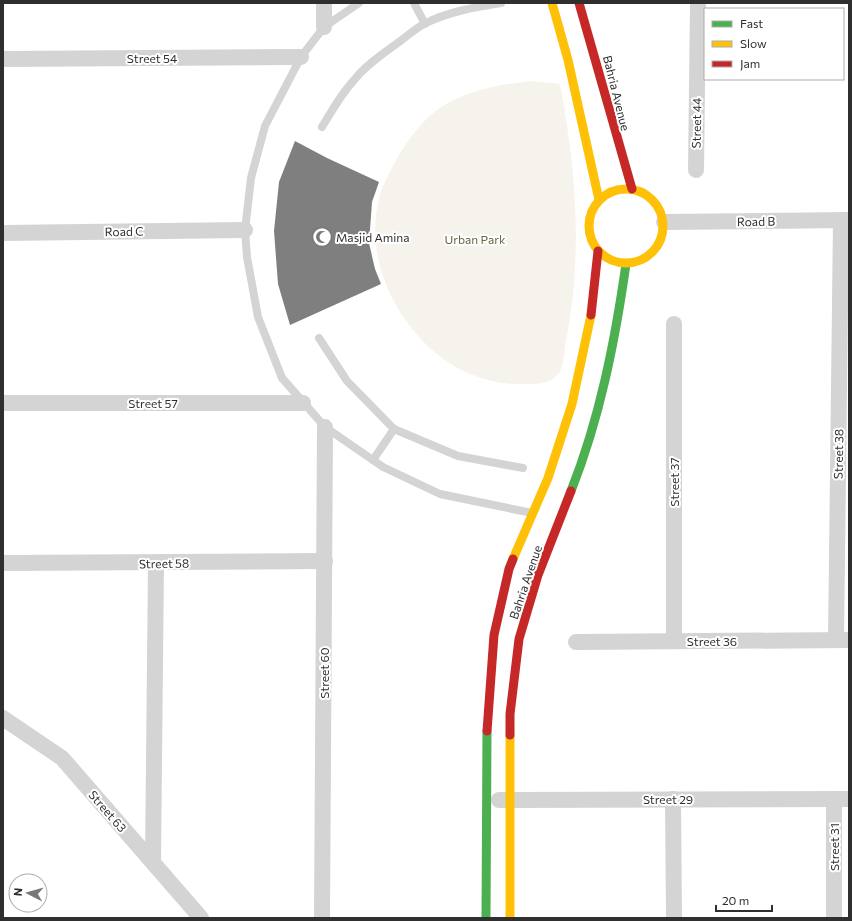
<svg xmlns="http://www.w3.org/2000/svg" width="852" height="921" font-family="Commissioner,sans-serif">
<rect width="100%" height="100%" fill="#fff"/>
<path fill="#f5f3ec" d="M531,81L560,84C576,169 583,255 566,341C564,350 564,366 559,373C549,386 533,384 519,384C480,384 444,365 419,337C386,300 368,252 378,203C381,188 388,175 395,162C405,144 417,127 432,114C460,91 497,85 531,81Z"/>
<polygon fill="#7f7f7f" points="295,141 327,158 379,182 372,202 369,243 375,269 381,284 290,325 278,284 274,231 279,182"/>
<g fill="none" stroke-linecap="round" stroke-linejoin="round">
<g stroke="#d4d4d4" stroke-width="8">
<polyline points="359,3 324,27 301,57 265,126 251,178 245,230 247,257 258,317 282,378 325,427 383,467 440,494 532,513"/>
<polyline points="414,3 425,24"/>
<path d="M322,127C332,110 342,93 355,79C367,64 384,53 399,42C407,36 415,29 424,24C447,12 475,7 501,3"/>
<polyline points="319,338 347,381 394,429 458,456 523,468"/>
<polyline points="373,460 394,429"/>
</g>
<g stroke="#d4d4d4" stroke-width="16">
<polyline points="324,27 324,3"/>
<polyline points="3,59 301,57"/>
<polyline points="696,170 698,3"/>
<polyline points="664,222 849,220"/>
<polyline points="3,233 245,230"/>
<polyline points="3,403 303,403"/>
<polyline points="3,563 325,561"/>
<polyline points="836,640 841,220"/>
<polyline points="674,641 674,324"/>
<polyline points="576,642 849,640"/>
<polyline points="3,718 62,758 201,918"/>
<polyline points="673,799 674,918"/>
<polyline points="834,799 834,918"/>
<polyline points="499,800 849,799"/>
<polyline points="153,862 156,563"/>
<polyline points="322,918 325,427"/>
</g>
<g stroke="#4caf50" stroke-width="9">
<path d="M571,491C600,418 615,341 626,264"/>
<polyline points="486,918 487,731"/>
</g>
<g stroke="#ffc107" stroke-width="9">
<polyline points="552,3 568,60 599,200"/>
<circle cx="626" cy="226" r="37"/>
<polyline points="513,559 548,478 572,404 591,315"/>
<polyline points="510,735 510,918"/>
</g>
<g stroke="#c62828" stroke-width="9">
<polyline points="579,3 632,189"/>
<polyline points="591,315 598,251"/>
<polyline points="487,731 494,635 509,569 513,559"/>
<polyline points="510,735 510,714 519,639 538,575 571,491"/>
</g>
</g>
<defs>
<symbol id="mosque-ring" viewBox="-11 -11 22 22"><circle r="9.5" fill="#fff" stroke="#787878" stroke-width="1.5"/><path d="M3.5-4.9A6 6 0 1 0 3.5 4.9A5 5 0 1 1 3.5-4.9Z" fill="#787878"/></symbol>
</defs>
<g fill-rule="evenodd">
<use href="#mosque-ring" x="311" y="226" width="22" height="22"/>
</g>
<g text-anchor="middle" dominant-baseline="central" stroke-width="4" stroke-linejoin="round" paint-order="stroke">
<g font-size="12" fill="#2f2f2f" stroke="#fff">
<text x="152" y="58">Street 54</text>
<text transform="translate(617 93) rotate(76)">Bahria Avenue</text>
<text transform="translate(696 123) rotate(-89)">Street 44</text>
<text transform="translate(756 221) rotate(-1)">Road B</text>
<text transform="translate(124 231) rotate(-1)">Road C</text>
<text x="153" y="403">Street 57</text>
<text transform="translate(838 454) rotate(-89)">Street 38</text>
<text transform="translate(674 482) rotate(-90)">Street 37</text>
<text transform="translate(164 563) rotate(-1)">Street 58</text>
<text transform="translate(525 582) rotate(-71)">Bahria Avenue</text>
<text x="712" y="641">Street 36</text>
<text transform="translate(324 673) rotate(-90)">Street 60</text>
<text x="668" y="799">Street 29</text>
<text transform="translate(108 811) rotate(49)">Street 63</text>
<text transform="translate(834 847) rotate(-90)">Street 31</text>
</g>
<g font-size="12" fill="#2f2f2f" stroke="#fff" text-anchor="start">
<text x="336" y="237">Masjid Amina</text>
</g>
<g font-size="12" fill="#6b663c" stroke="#fff">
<text x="475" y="239">Urban Park</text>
</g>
</g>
<rect width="852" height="921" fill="none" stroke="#2f2f2f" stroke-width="8"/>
<rect x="704" y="8" width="140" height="72" fill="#ffffff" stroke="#acacac"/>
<rect x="712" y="21" width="20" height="6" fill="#4caf50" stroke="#acacac"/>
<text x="740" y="28" font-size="12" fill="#2f2f2f">Fast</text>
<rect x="712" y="41" width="20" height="6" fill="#ffc107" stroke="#acacac"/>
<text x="740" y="48" font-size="12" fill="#2f2f2f">Slow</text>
<rect x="712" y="61" width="20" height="6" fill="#c62828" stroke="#acacac"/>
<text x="740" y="68" font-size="12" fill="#2f2f2f">Jam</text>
<g transform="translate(28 893) rotate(276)"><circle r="19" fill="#ffffff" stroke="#acacac"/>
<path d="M0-3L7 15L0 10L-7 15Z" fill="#787878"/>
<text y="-6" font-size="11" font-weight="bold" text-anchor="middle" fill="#2f2f2f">N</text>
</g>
<path d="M716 905v6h56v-6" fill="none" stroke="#2f2f2f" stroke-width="2"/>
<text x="722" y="905" font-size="12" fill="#2f2f2f" stroke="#ffffff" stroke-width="3" paint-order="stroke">20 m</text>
</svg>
